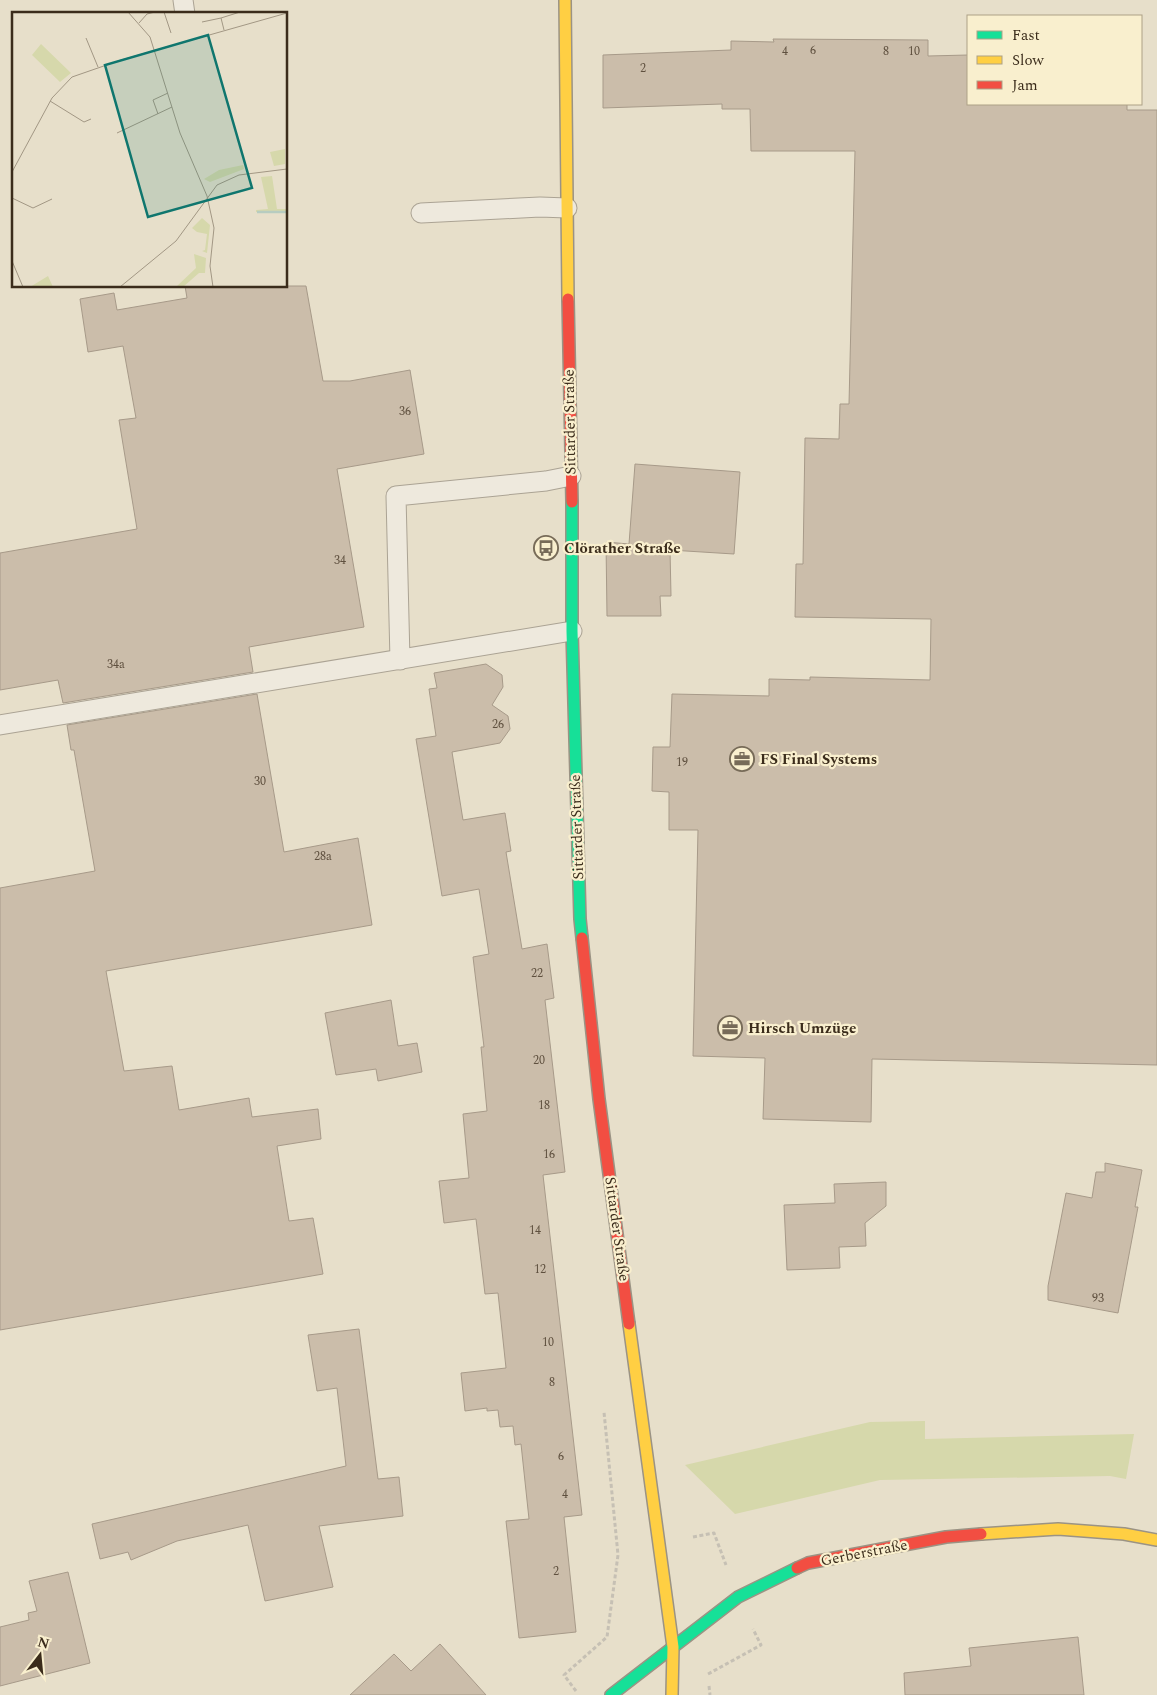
<svg xmlns="http://www.w3.org/2000/svg" width="1157" height="1695" font-family="Spectral,serif">
<rect width="100%" height="100%" fill="#e7dfca"/>
<polygon fill="#d6d8ab" points="925,1421 925,1439 1134,1434 1126,1479 1110,1476 880,1480 735,1514 685,1465 870,1422"/>
<g fill="#cbbdaa" stroke="#a79a89">
<polygon points="773,39 928,40 928,56 968,55 968,104 1127,104 1127,110 1157,110 1157,1065 872,1059 871,1122 763,1119 765,1058 693,1056 698,830 669,830 669,792 652,791 653,747 670,747 672,694 769,696 769,679 810,680 810,677 930,680 931,619 795,617 796,564 803,564 805,438 839,439 840,404 849,404 855,151 751,151 750,109 722,109 722,104 603,108 603,55 731,50 731,41 774,42"/>
<polygon points="185,286 306,286 323,381 350,381 410,370 424,454 337,469 364,627 249,647 253,672 63,703 58,680 0,690 0,553 137,529 119,420 136,418 123,346 88,352 80,299 114,293 117,310 187,298"/>
<polygon points="635,464 740,472 734,554 670,550 671,596 660,596 661,616 607,616 606,542 629,544"/>
<polygon points="486,664 502,675 503,687 492,705 508,716 510,729 500,743 452,752 463,820 505,813 511,851 506,852 522,949 547,944 554,998 545,1000 565,1172 543,1175 582,1515 564,1517 576,1632 519,1638 506,1521 529,1519 521,1444 515,1445 513,1426 500,1427 498,1410 487,1411 487,1408 465,1411 461,1373 506,1368 498,1293 485,1294 476,1219 444,1223 439,1181 469,1178 463,1114 487,1111 481,1047 484,1047 473,957 489,954 479,889 442,896 416,739 436,736 429,689 437,688 434,673"/>
<polygon points="257,694 284,852 358,838 372,925 106,971 124,1071 172,1066 179,1110 249,1098 252,1117 318,1109 321,1139 277,1146 289,1221 313,1218 323,1274 0,1330 0,888 95,871 74,750 71,750 67,725"/>
<polygon points="391,1000 398,1046 417,1043 422,1072 378,1081 376,1069 336,1075 325,1013"/>
<polygon points="1105,1163 1142,1170 1135,1207 1138,1207 1118,1313 1048,1300 1048,1286 1066,1193 1092,1198 1096,1172 1105,1172"/>
<polygon points="886,1182 886,1206 865,1223 866,1246 839,1247 840,1268 787,1270 784,1205 835,1203 834,1184"/>
<polygon points="359,1329 378,1479 399,1477 403,1516 319,1526 333,1587 265,1601 248,1525 177,1541 131,1560 128,1552 100,1559 92,1524 346,1466 337,1388 317,1391 308,1335"/>
<polygon points="68,1572 90,1663 0,1686 0,1627 29,1620 28,1613 37,1611 29,1581"/>
<polygon points="1078,1637 1084,1695 905,1695 904,1673 971,1666 969,1648"/>
<polygon points="440,1644 486,1695 350,1695 394,1654 411,1671"/>
</g>
<g fill="none" stroke-linecap="round" stroke-linejoin="round">
<defs>
<g id="lane">
<polyline points="183,0 185,14"/>
<polyline points="421,213 540,207 567,208"/>
<polyline points="400,660 396,496 546,481 571,476"/>
<polyline points="0,725 572,631"/>
</g>
<g id="fast">
<polyline points="572,502 572,631 580,919 582,938"/>
<polyline points="611,1695 738,1597 797,1568"/>
</g>
<g id="slow">
<polyline points="565,0 568,299"/>
<polyline points="629,1324 673,1647 672,1695"/>
<polyline points="981,1534 1058,1529 1124,1534 1157,1540"/>
</g>
<g id="jam">
<polyline points="568,299 572,502"/>
<polyline points="582,938 599,1099 629,1324"/>
<polyline points="797,1568 808,1563 946,1537 981,1534"/>
</g>
</defs>
<use href="#lane" stroke="#aba394" stroke-width="21"/>
<use href="#fast" stroke="#9b9384" stroke-width="14"/>
<use href="#slow" stroke="#9b9384" stroke-width="14"/>
<use href="#jam" stroke="#9b9384" stroke-width="14"/>
<g stroke="#c6c0b4" stroke-width="3" stroke-dasharray="4 2.5" stroke-linecap="butt">
<polyline points="693,1537 714,1533 726,1565"/>
<polyline points="708,1674 761,1645 753,1629"/>
<polyline points="709,1686 710,1695"/>
<polyline points="576,1691 564,1675 607,1637 618,1555 604,1412"/>
</g>
<use href="#lane" stroke="#eee9dd" stroke-width="19"/>
<use href="#fast" stroke="#16e098" stroke-width="11"/>
<use href="#slow" stroke="#ffcf43" stroke-width="11"/>
<use href="#jam" stroke="#f24e42" stroke-width="11"/>
</g>
<defs>
<symbol id="bus-ring" viewBox="-11 -11 22 22"><circle r="9.5" fill="#f9efce" stroke="#776b58" stroke-width="1.5"/><path d="M-5-6H5V4H4V6H2V4H-2V6H-4V4H-5ZM-3.5-4V0h7V-4ZM-3.5 1.2v1.5H-2V1.2ZM2 1.2v1.5H3.5V1.2Z" fill="#776b58"/></symbol>
<symbol id="office-ring" viewBox="-11 -11 22 22"><circle r="9.5" fill="#f9efce" stroke="#776b58" stroke-width="1.5"/><path d="M-6-3h4V-5.5h4V-3h4V5H-6ZM-1-4.5V-3h2v-1.5ZM-6 0V1H6V0Z" fill="#776b58"/></symbol>
</defs>
<g fill-rule="evenodd">
<use href="#bus-ring" x="532" y="534" width="28" height="28"/>
<use href="#office-ring" x="728" y="745" width="28" height="28"/>
<use href="#office-ring" x="716" y="1014" width="28" height="28"/>
</g>
<g text-anchor="middle" dominant-baseline="central" stroke-width="4.5" stroke-linejoin="round" paint-order="stroke">
<g font-size="12" fill="#5f503f">
<text x="813" y="50">6</text>
<text x="785" y="51">4</text>
<text x="886" y="51">8</text>
<text x="914" y="51">10</text>
<text x="643" y="68">2</text>
<text x="405" y="411">36</text>
<text x="340" y="560">34</text>
<text x="116" y="664">34a</text>
<text x="498" y="724">26</text>
<text x="682" y="762">19</text>
<text x="260" y="781">30</text>
<text x="323" y="856">28a</text>
<text x="537" y="973">22</text>
<text x="539" y="1060">20</text>
<text x="544" y="1105">18</text>
<text x="549" y="1154">16</text>
<text x="535" y="1230">14</text>
<text x="540" y="1269">12</text>
<text x="1098" y="1298">93</text>
<text x="548" y="1342">10</text>
<text x="552" y="1382">8</text>
<text x="561" y="1456">6</text>
<text x="565" y="1494">4</text>
<text x="556" y="1571">2</text>
</g>
<g font-size="15" fill="#3b2c1b" stroke="#f9efce">
<text transform="translate(570 422) rotate(-91)">Sittarder Straße</text>
<text transform="translate(577 827) rotate(-92)">Sittarder Straße</text>
<text transform="translate(617 1229) rotate(82)">Sittarder Straße</text>
<text transform="translate(864 1553) rotate(-11)">Gerberstraße</text>
</g>
<g font-size="15" font-weight="bold" fill="#3b2c1b" stroke="#f9efce" text-anchor="start">
<text x="564" y="548">Clörather Straße</text>
<text x="760" y="759">FS Final Systems</text>
<text x="748" y="1028">Hirsch Umzüge</text>
</g>
</g>
<g transform="translate(12 12)">
<rect width="275" height="275" fill="#e7dfca"/>
<path d="M29,32L59,61L48,70L20,43ZM273,137V152L262,154L258,140ZM231,153L232,157L198,170L192,167L207,158ZM260,164L265,197H275V201L244,200V198L256,197L249,165ZM190,206L198,213L195,241L190,239L193,238L195,222L185,220L180,216ZM182,242L194,246L193,261H187L171,275H164L184,256ZM36,264L41,275H18Z" fill="#d6d8ab"/>
<path fill="none" stroke="#b7ccc0" stroke-width="2.5" d="M245,200H275"/>
<path fill="none" stroke="#a29784" stroke-width="1" d="M116,0L138,25L168,121L195,184L202,216L198,254L201,275M152,0L159,21M190,10L209,6M127,11L135,2L143,0M212,18L209,6L228,0M74,26L86,55M38,89L72,110L79,107M146,102L141,88L156,81M105,121L160,95M0,160L40,86L60,65L109,48L275,1M0,186L21,196L40,187M0,249L11,275M108,275L164,229L205,173L227,163L275,157"/>
<path fill="#0f766e" fill-opacity="0.15" stroke="#0f766e" stroke-width="2.5" d="M196,23L240,176L136,205L93,53Z"/>
<rect width="275" height="275" fill="none" stroke="#3b2c1b" stroke-width="2.5"/>
</g>
<rect x="967" y="15" width="175" height="90" fill="#f9efce" stroke="#ada186"/>
<rect x="977" y="31" width="25" height="8" fill="#16e098" stroke="#ada186"/>
<text x="1012" y="40" font-size="15" fill="#3b2c1b">Fast</text>
<rect x="977" y="56" width="25" height="8" fill="#ffcf43" stroke="#ada186"/>
<text x="1012" y="65" font-size="15" fill="#3b2c1b">Slow</text>
<rect x="977" y="81" width="25" height="8" fill="#f24e42" stroke="#ada186"/>
<text x="1012" y="90" font-size="15" fill="#3b2c1b">Jam</text>
<g transform="translate(40 1655) rotate(16)" stroke="#f9efce" stroke-width="4" paint-order="stroke">
<path d="M0-4L9 19L0 12L-9 19Z" fill="#3b2c1b"/>
<text y="-8" font-size="14" font-weight="bold" text-anchor="middle" fill="#3b2c1b">N</text>
</g>
</svg>
